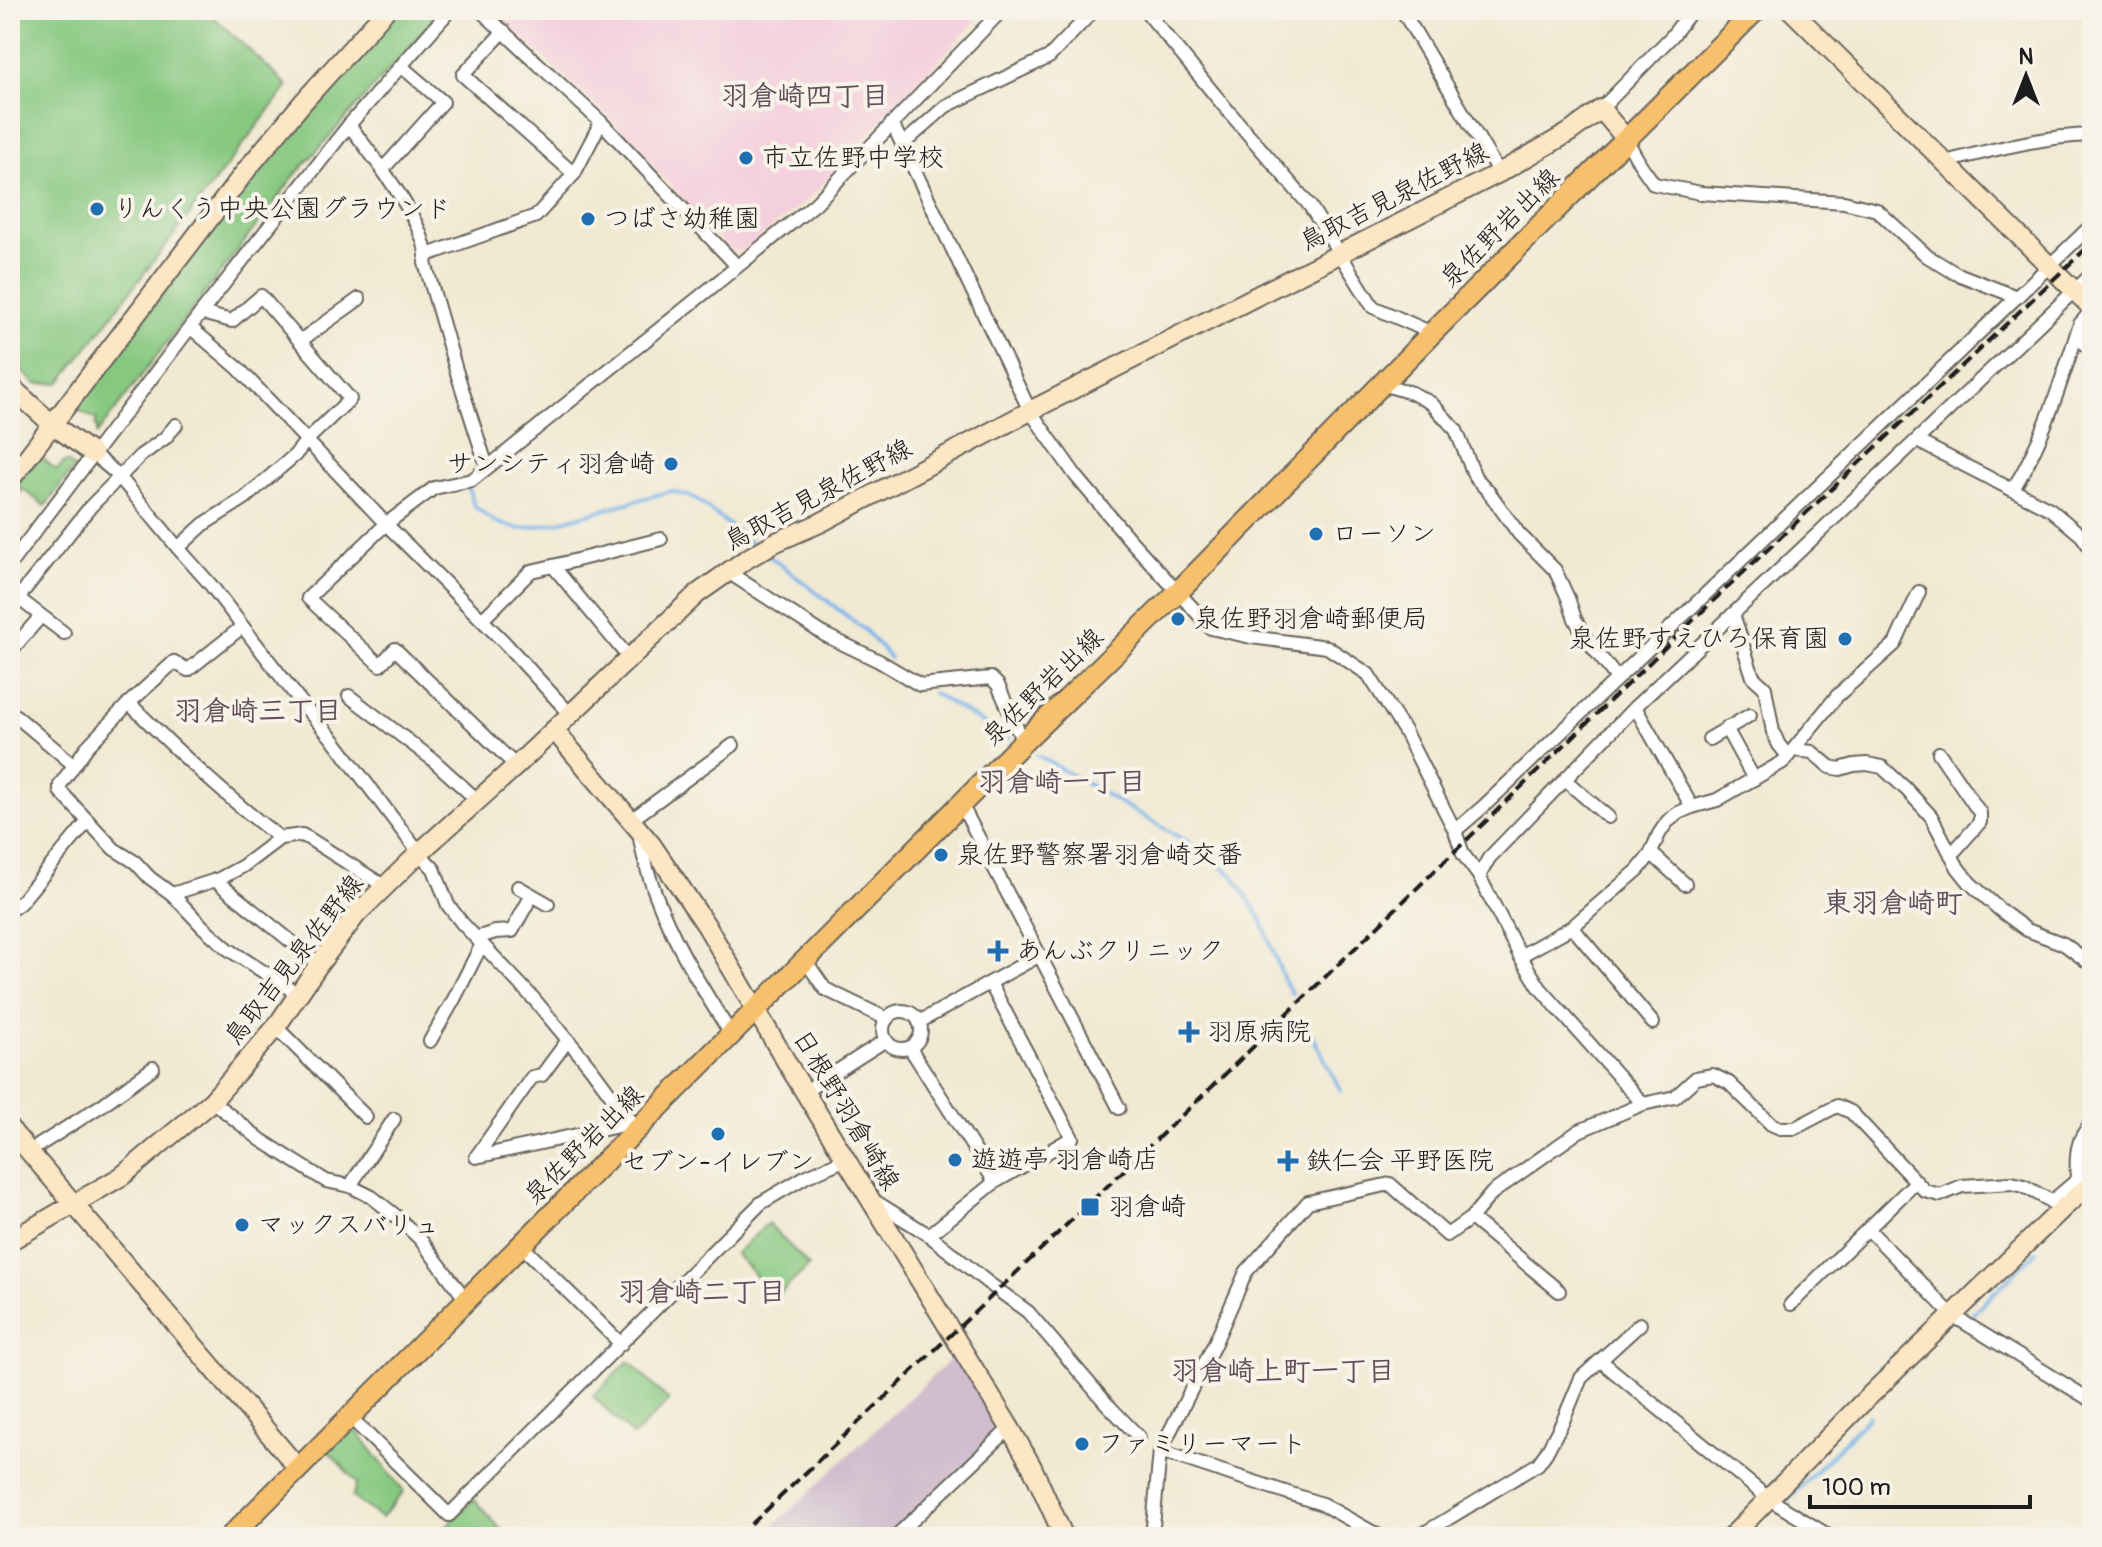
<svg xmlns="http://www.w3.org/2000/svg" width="2102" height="1547" font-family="Pangolin,'Klee One',sans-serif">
<rect width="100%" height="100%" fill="#f7f3e8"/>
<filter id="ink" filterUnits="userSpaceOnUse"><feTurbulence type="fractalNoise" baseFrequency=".0125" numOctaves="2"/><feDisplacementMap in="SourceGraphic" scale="16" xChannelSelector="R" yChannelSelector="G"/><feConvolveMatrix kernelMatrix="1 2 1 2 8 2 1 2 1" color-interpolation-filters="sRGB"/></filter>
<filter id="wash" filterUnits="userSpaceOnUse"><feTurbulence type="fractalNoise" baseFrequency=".006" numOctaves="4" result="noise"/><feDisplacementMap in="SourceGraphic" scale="32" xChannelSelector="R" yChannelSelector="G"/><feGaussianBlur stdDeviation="1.8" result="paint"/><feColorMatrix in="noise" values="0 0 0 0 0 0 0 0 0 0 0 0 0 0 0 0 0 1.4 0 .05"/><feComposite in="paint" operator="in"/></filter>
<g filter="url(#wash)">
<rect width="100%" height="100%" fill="#f1e9d2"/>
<polygon fill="#f4cfdd" points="492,10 986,10 807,200 742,251 730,251 609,117"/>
<polygon fill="#d0bdcd" points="956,1354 999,1426 999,1433 889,1537 762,1537"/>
<g fill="#86c880" stroke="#51724e" stroke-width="2">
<polygon points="10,10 206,10 288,86 60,383 36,384 10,360"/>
<polygon points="398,10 442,10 296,174 97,434 97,427 95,425 97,420 77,409 165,290 258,169"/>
<polygon points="39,456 57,470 64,462 68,462 74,468 45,506 23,489 10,506 10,495"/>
<polygon points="768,1223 809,1266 776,1297 735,1254"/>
<polygon points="629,1361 669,1401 633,1436 593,1396"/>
<polygon points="349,1421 404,1492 381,1518 352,1497 357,1483 324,1446"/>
<polygon points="474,1499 502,1531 495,1537 448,1537 442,1530"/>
</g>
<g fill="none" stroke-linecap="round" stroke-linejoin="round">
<g stroke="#7ab5eb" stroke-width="4">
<polyline points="468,486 474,506 495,522 520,529 555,523 671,491 695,498 754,545"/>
<polyline points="768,555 865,630 890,658"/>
<polyline points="933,693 1009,739"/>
<polyline points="1037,755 1188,842 1233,875 1261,919 1284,980 1292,994"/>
<polyline points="1311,1033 1341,1091"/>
<polyline points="1971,1315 2036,1252"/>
<polyline points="1787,1501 1869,1416"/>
</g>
</g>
</g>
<g filter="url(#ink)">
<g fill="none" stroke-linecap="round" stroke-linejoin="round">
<defs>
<g id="street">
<polyline points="480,10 601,122 737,266"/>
<polyline points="1145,10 1224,106 1310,206 1373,307 1432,333"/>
<polyline points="1402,10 1499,173"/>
<polyline points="504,31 463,75 574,174"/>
<polyline points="1601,109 1672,36 1692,10"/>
<polyline points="892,123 1030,411 1076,476 1130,540 1211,628 1251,637 1327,647 1368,674 1405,732 1455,831 1463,854 1479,876 1520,956 1540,988 1643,1104"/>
<path d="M349,125C369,151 434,232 425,263L456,370L487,467"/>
<polyline points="1626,139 1640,164 1654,184 1701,193 1844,202 1877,210 1927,256 1955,273 2017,297"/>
<polyline points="902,145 946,106 1049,57 1094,10"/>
<path d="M1945,162C1993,150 2042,136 2092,135"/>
<polyline points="383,169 443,102 401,66"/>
<polyline points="427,255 536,216 574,174 601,122"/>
<polyline points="191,328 238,368 386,524 504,642 570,714"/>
<polyline points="2076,336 2092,351"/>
<polyline points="300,341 359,299"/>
<polyline points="1382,384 1412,393 1431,403 1456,430 1475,477 1488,491 1519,534 1555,570 1568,598 1575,619 1587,640 1617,678"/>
<polyline points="1917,441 2050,509 2082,536 2092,550"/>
<polyline points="93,454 117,474 178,548 210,584 300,701 336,743 419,853 434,869 448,905 462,923 534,999 591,1068 636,1129"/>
<path d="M2013,489C2045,438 2061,381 2080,324L2092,310"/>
<polyline points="178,548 204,524 245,498 295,455 307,440 350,399 261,296 232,321 201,313"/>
<polyline points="10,564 201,313 349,125 450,10"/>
<polyline points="553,566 661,539"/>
<polyline points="728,572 825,635 879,661 920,685 991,678 998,685 1023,742"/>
<polyline points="1733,614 1753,677 1765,688 1773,732 1779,745 1788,756"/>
<polyline points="482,620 531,571 553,566 629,658"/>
<polyline points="242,627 188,670 174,662 129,703 87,747 60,785 60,791 114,849 135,862 150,878 172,894 203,927 228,949 298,994"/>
<polyline points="64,633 18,598 91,506 140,456 165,438 176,425"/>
<polyline points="10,652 41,616"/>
<polyline points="349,696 432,759 477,800"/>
<path d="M129,703C177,751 226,797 280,838L302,835L308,838L384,886"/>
<polyline points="1635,707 1692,807"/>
<polyline points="10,711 74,765"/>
<polyline points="1726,728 1754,779"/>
<polyline points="1709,739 1750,715"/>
<polyline points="1794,750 1812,752 1830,767 1840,769 1854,765 1867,764 1882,767 1906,789 1931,816 1958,868 1970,883 2000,910 2027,930 2064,944 2092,965"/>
<polyline points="1939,753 1980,813 1980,822 1951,855"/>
<polyline points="516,766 395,649 380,665 308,598 386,524 434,488 472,480 815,204 1002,10"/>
<polyline points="1565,780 1608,817"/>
<polyline points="961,804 1119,1108"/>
<polyline points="10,810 13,813"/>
<polyline points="631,820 733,745"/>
<path d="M639,831C648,901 693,975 731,1034"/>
<polyline points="1455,831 1484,806 2092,225"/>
<polyline points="1651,853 1685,884"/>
<polyline points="1479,876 1489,858 1635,707 2092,274"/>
<polyline points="215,880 319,964"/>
<polyline points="518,887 548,904"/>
<polyline points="172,894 219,879 243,866 280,838"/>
<polyline points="10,910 20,903 88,821"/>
<polyline points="1572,927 1653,1023"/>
<polyline points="476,938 495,932 512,931 532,895"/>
<polyline points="1520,956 1572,927 1638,870 1650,855 1659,834 1667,822 1678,813 1692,807 1717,800 1783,762 1837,696 1895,644 1919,592"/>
<polyline points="805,960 825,989 887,1019"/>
<circle cx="902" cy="1030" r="19"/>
<polyline points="919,1022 1040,955"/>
<polyline points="276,1027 366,1117"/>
<polyline points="568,1040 542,1075 532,1077 476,1157 632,1123"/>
<polyline points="430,1041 453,1001 482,944"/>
<polyline points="910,1048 995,1182 1072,1138 990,983"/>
<polyline points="804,1092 886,1040"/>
<polyline points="212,1101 261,1140 326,1181 350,1186 372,1197 396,1216 420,1239 467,1301"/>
<polyline points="30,1151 102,1105 153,1068"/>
<polyline points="350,1186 394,1119"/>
<polyline points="873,1200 929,1235 987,1282 1028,1312 1106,1403 1139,1437"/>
<path d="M2051,1202L2077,1180C2076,1158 2075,1139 2092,1123"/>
<polyline points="1471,1218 1559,1291"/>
<polyline points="1868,1229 1952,1315 2092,1401"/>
<polyline points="929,1235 995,1182"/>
<polyline points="521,1245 621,1344"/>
<polyline points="1791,1304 1916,1182"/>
<polyline points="1601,1361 1769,1499 1831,1537"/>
<polyline points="349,1416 449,1515 761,1203 805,1177 846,1159"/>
<polyline points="1160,1451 1322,1504 1381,1537"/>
<polyline points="895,1537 1010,1428"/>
<polyline points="1152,1537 1160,1451 1214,1345 1246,1272 1308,1202 1390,1184 1447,1235 1471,1218 1492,1193 1579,1131 1643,1104 1675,1097 1696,1078 1713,1075 1729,1083 1771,1124 1780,1128 1795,1128 1837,1106 1851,1112 1925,1191 1940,1195 1962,1186 2012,1183 2024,1186 2063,1208"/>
<polyline points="1418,1537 1538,1464 1546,1453 1563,1421 1581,1378 1640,1324"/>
</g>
<g id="secondary">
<polyline points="1791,10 2092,308"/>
<polyline points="10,386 52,424 93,454"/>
<polyline points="10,480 248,168 304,101 386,10"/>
<polyline points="554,730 651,844 706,925 790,1068 1010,1428 1032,1467 1064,1537"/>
<polyline points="10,1129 298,1468"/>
<polyline points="10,1241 122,1176 212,1101 276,1027 319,964 356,915 419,853 516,766 697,594 745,560 774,543 820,523 1030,411 1499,173 1570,132 1601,109 1626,139"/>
<polyline points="1731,1537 1860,1405 2063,1208 2092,1183"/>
</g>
<polyline id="primary" points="230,1537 1023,742 1177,593 1432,333 1756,10"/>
</defs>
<use href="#street" stroke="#67645c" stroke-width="16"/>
<use href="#secondary" stroke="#67645c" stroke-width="22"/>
<use href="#primary" stroke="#67645c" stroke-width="24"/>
<use href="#street" stroke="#fff" stroke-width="12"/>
<use href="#secondary" stroke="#fce6c4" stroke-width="18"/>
<use href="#primary" stroke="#f7c06c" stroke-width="20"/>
<polyline stroke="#1c1c1c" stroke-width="4" stroke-dasharray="12 6" stroke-linecap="butt" points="738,1537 1218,1081 1711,603 2092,243"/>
</g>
</g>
<g fill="#1f6fb2" stroke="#f7f3e8" stroke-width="3">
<circle cx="746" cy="158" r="8"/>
<circle cx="97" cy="209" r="8"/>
<circle cx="588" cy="219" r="8"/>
<circle cx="671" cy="464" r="8"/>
<circle cx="1316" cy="534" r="8"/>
<circle cx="1178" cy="619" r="8"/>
<circle cx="1845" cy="639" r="8"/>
<circle cx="941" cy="855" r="8"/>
<path d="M994 939h8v8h8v8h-8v8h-8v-8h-8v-8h8z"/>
<path d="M1185 1020h8v8h8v8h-8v8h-8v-8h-8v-8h8z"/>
<circle cx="718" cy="1134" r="8"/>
<circle cx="955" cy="1160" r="8"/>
<path d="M1284 1149h8v8h8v8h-8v8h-8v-8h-8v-8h8z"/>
<rect x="1080" y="1197" width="20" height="20" rx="4"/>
<circle cx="242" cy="1225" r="8"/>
<circle cx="1082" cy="1444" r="8"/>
</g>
<g text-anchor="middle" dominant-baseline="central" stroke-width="8" stroke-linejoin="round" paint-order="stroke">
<g font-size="26" fill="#1c1c1c" stroke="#f7f3e8" text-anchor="start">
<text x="762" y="158">市立佐野中学校</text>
<text x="113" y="209">りんくう中央公園グラウンド</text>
<text x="604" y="219">つばさ幼稚園</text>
<text x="655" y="464" text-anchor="end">サンシティ羽倉崎</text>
<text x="1332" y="534">ローソン</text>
<text x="1194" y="619">泉佐野羽倉崎郵便局</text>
<text x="1829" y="639" text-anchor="end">泉佐野すえひろ保育園</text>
<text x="957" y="855">泉佐野警察署羽倉崎交番</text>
<text x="1016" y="951">あんぶクリニック</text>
<text x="1207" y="1032">羽原病院</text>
<text x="971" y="1160">遊遊亭 羽倉崎店</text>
<text x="1306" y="1161">鉄仁会 平野医院</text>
<text x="718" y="1162" text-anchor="middle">セブン-イレブン</text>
<text x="1108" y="1207">羽倉崎</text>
<text x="258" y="1225">マックスバリュ</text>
<text x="1098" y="1444">ファミリーマート</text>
</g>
<g font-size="26" fill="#1c1c1c" stroke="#f7f3e8">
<text transform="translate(1394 197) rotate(-27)">鳥取吉見泉佐野線</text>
<text transform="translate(1500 228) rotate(-45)">泉佐野岩出線</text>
<text transform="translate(818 495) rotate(-28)">鳥取吉見泉佐野線</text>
<text transform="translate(1043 687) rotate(-44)">泉佐野岩出線</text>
<text transform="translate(294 960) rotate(-52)">鳥取吉見泉佐野線</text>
<text transform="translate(846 1110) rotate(59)">日根野羽倉崎線</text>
<text transform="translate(584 1145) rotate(-45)">泉佐野岩出線</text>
</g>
<g font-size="28" font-weight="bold" fill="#624f5b" stroke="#f7f3e8">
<text x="805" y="96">羽倉崎四丁目</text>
<text x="258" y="711">羽倉崎三丁目</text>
<text x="1062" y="782">羽倉崎一丁目</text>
<text x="1893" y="903">東羽倉崎町</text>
<text x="702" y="1292">羽倉崎二丁目</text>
<text x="1283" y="1371">羽倉崎上町一丁目</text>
</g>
</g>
<rect width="2102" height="1547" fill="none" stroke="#f7f3e8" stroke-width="40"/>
<g transform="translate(2026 76)" stroke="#f7f3e8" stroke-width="6" paint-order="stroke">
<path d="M0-6L14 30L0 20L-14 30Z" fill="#1c1c1c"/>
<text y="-12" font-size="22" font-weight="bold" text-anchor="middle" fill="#1c1c1c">N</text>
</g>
<path d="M1810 1495v12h220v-12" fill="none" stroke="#1c1c1c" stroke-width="4"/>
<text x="1822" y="1495" font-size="24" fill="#1c1c1c" stroke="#f7f3e8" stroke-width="6" paint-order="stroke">100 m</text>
</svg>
